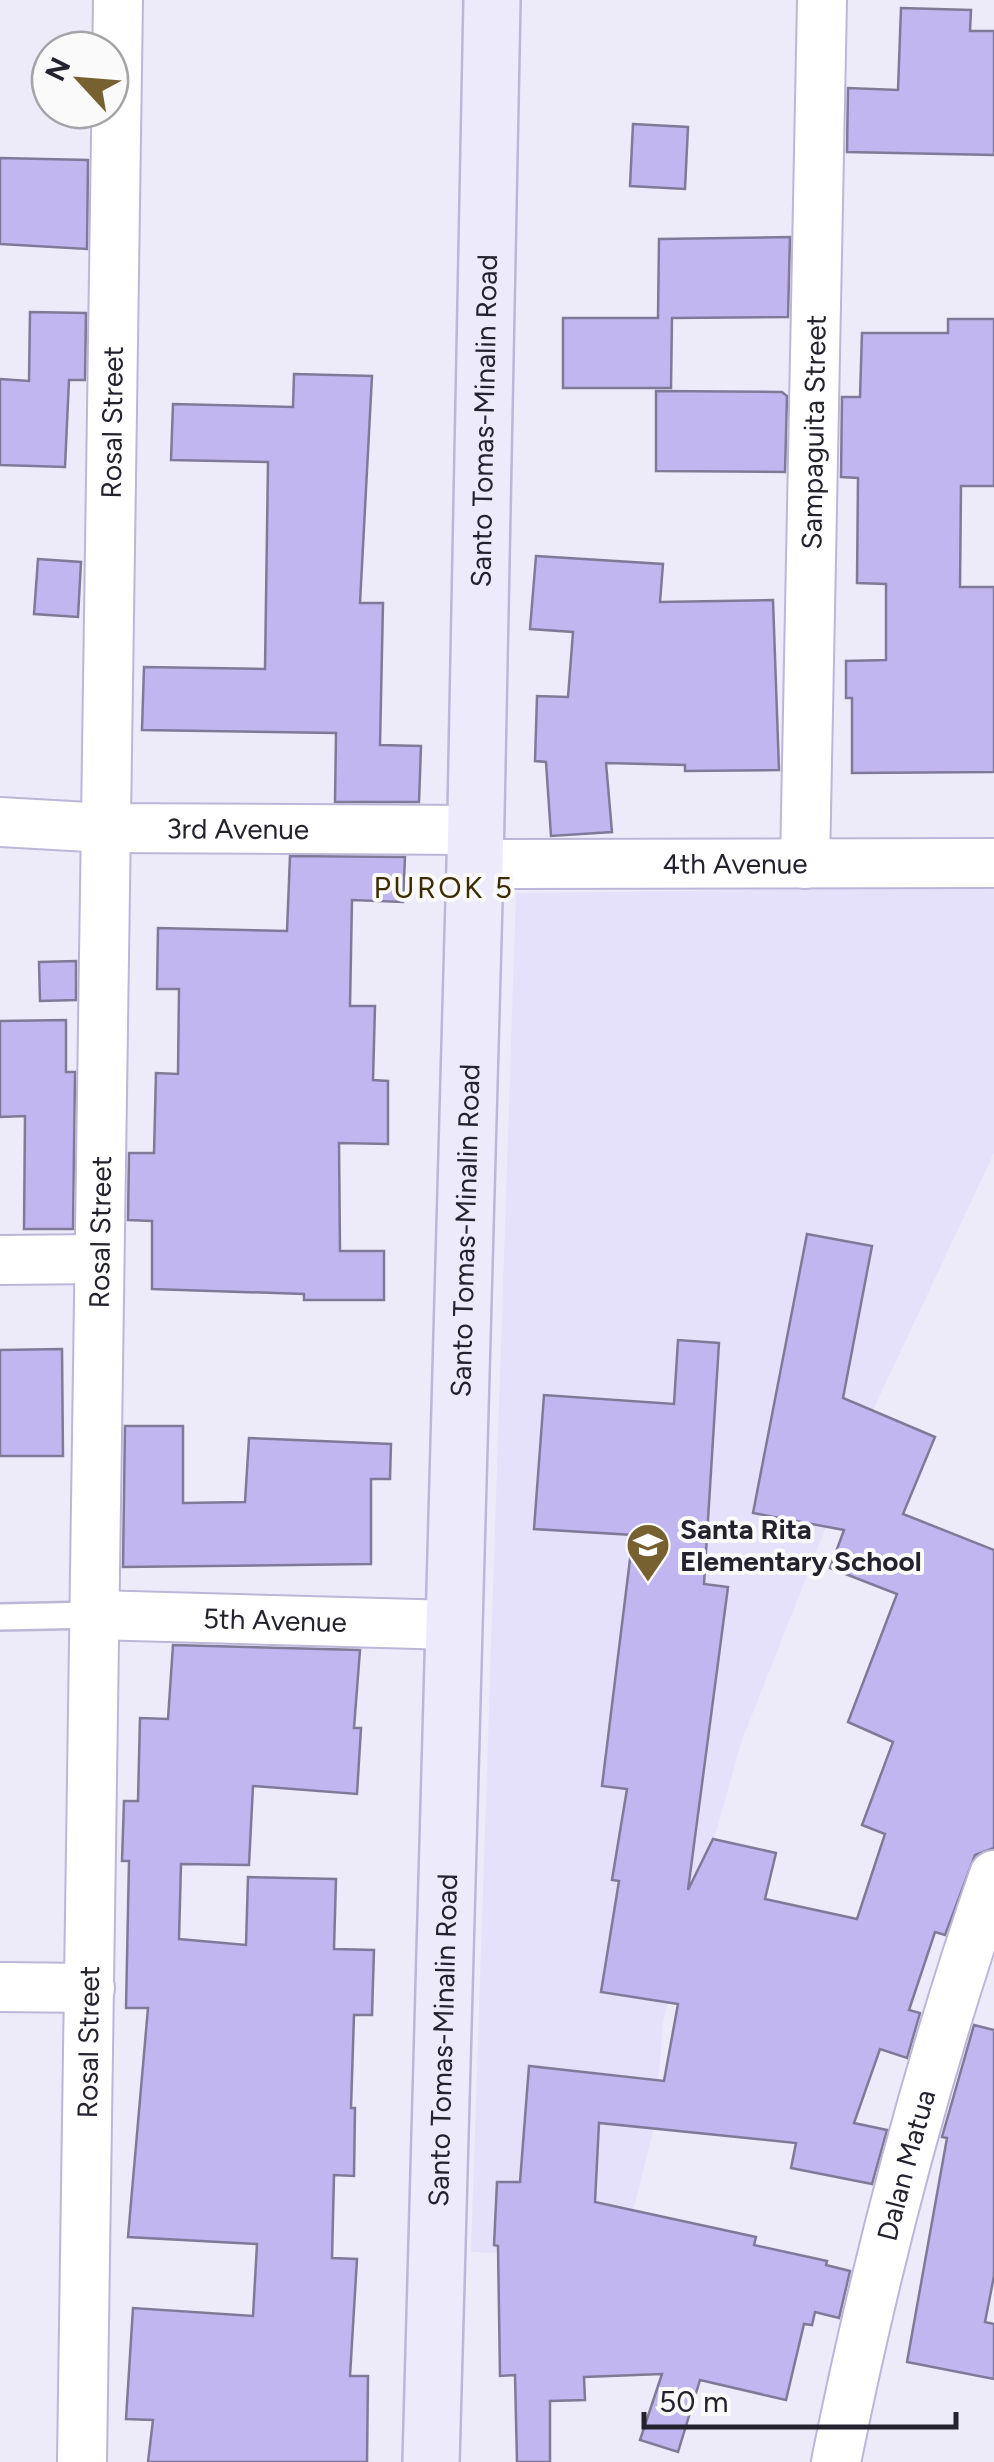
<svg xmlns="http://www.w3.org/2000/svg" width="994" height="2462" font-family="Figtree,sans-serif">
<rect width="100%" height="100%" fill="#edebf9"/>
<polygon fill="#e5e1fa" points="994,887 994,1153 867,1423 741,1743 663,2022 655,2124 621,2258 471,2252 516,893"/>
<g fill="#c1b6f0" stroke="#807a99" stroke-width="2.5">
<polygon points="901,8 971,10 970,31 994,31 994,155 847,152 848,88 898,90"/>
<polygon points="633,124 688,127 685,189 630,186"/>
<polygon points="0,158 88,160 87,249 0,244"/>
<polygon points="790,237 788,317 672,318 671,388 563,388 563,318 658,318 659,239"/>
<polygon points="30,312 86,313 85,380 69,380 65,467 0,465 0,379 29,381"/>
<polygon points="948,319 994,319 994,486 961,486 960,587 994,587 994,772 852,773 852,698 846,698 846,661 886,660 886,584 857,583 858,478 841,477 842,397 860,397 862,333 948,333"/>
<polygon points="294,374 372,376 360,603 383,603 380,745 421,746 419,802 335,802 336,733 142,730 144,667 265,669 268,462 171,460 173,404 293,407"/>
<polygon points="656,391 782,392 787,396 785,472 656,471"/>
<polygon points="536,556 663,564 660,602 773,600 779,770 685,771 685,765 606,763 612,832 551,836 546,762 535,761 537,696 568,697 573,632 530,629"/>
<polygon points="38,559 81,562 78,617 34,614"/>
<polygon points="290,856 405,857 403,902 352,900 350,1006 375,1006 373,1080 388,1081 388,1144 339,1143 340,1251 384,1251 384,1300 304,1300 304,1294 152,1289 152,1221 128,1220 129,1153 154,1153 156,1073 178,1074 179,989 157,989 158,928 287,931"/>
<polygon points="76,961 76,1000 40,1001 39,962"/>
<polygon points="66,1020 66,1072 75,1072 73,1229 24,1229 25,1116 0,1117 0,1021"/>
<polygon points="807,1234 872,1246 843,1398 935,1437 903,1514 994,1550 994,1848 975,1855 945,1935 935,1932 909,2010 920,2013 907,2058 880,2049 854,2123 887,2130 872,2184 791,2168 796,2143 599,2123 595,2202 756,2237 754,2245 827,2261 826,2265 850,2271 839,2318 815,2312 812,2325 804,2324 786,2400 700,2380 678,2452 640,2440 662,2374 584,2377 585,2400 550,2401 550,2462 517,2462 515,2375 500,2376 498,2246 494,2245 497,2182 520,2182 529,2066 664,2081 678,2004 601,1992 619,1881 612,1880 627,1789 602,1786 633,1535 534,1529 544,1395 674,1404 678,1340 719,1343 704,1584 728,1587 688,1890 713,1839 776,1853 765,1899 857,1919 885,1834 862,1825 893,1742 848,1722 897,1594 830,1568 844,1530 753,1513"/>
<polygon points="62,1349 63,1456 0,1456 0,1350"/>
<polygon points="125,1426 183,1426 183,1503 245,1502 249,1438 391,1444 390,1479 371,1479 371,1564 123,1567"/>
<polygon points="173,1645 360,1650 354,1728 361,1728 357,1794 253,1786 249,1865 181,1864 179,1939 246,1945 248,1877 336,1879 334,1949 374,1950 372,2015 354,2015 351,2108 355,2108 354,2176 334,2175 332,2258 357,2259 350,2376 368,2376 367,2462 148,2462 153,2420 126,2419 133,2308 253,2316 257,2244 128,2237 148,2008 126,2008 129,1861 122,1861 124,1801 138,1801 140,1718 168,1719"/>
<polygon points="974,2025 994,2030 994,2276 985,2322 994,2324 994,2379 907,2362 947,2138 942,2137"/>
</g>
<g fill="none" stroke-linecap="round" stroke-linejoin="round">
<defs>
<polyline id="lane" points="0,1617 95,1615"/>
<g id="street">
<path id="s1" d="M0,822L106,828L475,830"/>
<path id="s2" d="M475,864L994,863"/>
<path id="s3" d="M805,864L822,0"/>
<polyline points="0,1260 99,1259"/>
<path id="s4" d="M95,1615L454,1625"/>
<polyline points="0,1987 90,1988"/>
<path id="s5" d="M82,2462L118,0"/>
<path id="s6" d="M836,2462C876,2264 928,2065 994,1875"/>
</g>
<g id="secondary">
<path id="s7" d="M431,2462L475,864L492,0"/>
</g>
</defs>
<use href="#lane" stroke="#bcb6d8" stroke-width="30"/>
<use href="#street" stroke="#bcb6d8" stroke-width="52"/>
<use href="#secondary" stroke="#bcb6d8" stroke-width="60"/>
<use href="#lane" stroke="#fff" stroke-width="25"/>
<use href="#street" stroke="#fff" stroke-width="48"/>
<use href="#secondary" stroke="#edeafb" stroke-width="55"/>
</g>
<defs>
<symbol id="school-pin" viewBox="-11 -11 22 30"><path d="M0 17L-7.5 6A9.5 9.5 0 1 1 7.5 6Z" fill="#786131" stroke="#fafafa"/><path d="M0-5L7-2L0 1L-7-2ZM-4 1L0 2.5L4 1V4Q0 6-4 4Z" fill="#fff"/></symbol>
</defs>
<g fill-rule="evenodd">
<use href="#school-pin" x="623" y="1520" width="50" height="68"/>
</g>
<g text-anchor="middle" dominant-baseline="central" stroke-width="8" stroke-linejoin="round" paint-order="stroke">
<g font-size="28" fill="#25222f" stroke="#fafafa">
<text stroke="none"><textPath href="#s5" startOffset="2040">Rosal Street</textPath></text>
<text stroke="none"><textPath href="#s7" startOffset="2042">Santo Tomas-Minalin Road</textPath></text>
<text stroke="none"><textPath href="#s3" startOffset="432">Sampaguita Street</textPath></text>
<text stroke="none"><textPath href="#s1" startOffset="238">3rd Avenue</textPath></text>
<text stroke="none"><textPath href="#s2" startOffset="260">4th Avenue</textPath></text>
<text stroke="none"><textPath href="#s5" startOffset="1230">Rosal Street</textPath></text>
<text stroke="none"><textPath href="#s7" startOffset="1232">Santo Tomas-Minalin Road</textPath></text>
<text stroke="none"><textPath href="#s4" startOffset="180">5th Avenue</textPath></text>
<text stroke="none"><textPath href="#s5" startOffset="420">Rosal Street</textPath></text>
<text stroke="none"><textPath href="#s7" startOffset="422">Santo Tomas-Minalin Road</textPath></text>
<text stroke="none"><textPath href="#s6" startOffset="305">Dalan Matua</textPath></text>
</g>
<g font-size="28" font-weight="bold" fill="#25222f" stroke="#fafafa" text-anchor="start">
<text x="680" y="1529">Santa Rita<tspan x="680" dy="32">Elementary School</tspan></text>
</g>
<g font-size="30" letter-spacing="2.5" fill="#3d2b02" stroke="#fafafa">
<text x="444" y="887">PUROK 5</text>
</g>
</g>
<g transform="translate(80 80) rotate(296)"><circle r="48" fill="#fafafa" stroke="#a5a4a9" stroke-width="2.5"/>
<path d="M0-8L18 38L0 25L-18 38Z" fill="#786131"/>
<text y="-15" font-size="28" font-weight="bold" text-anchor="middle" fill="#25222f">N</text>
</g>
<path d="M644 2412v15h312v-15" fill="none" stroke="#25222f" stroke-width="5"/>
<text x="659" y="2412" font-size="30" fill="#25222f" stroke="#fafafa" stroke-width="8" paint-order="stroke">50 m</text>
</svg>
